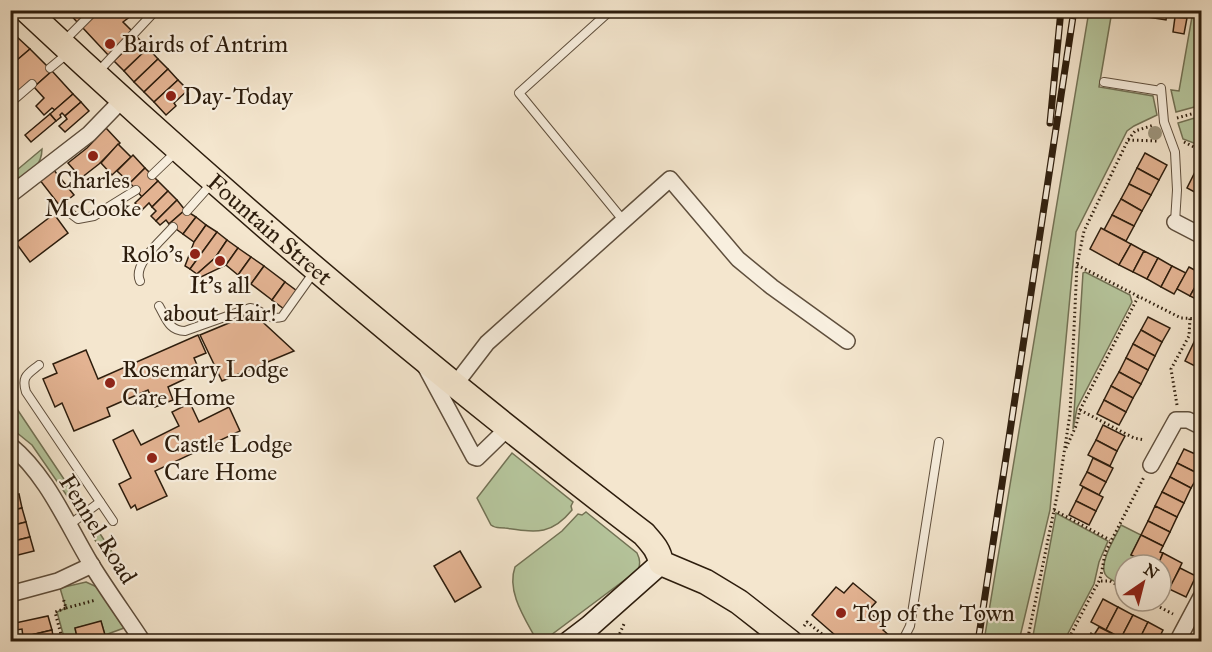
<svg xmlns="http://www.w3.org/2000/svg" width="1212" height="652" font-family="'IM FELL Great Primer',serif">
<rect width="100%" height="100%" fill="#f4e6ce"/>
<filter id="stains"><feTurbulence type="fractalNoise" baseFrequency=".00333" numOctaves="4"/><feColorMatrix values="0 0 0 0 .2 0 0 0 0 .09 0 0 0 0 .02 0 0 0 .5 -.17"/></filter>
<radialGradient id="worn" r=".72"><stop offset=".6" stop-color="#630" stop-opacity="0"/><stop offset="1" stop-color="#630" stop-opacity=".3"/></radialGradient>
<g fill="#b6c69d" stroke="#727255" stroke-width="1.5">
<polygon points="1089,11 1112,11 1099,87 1153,96 1157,115 1134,126 1127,131 1076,232 1050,510 1019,641 984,641"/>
<polygon points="1193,11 1201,11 1201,104 1198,106 1176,112 1171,90 1179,91"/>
<polygon points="1201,116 1199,145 1183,139 1178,123"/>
<path d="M42,149C42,169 24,178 11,188V175Z"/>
<polygon points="1085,272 1130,295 1132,302 1077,408 1073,429 1083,273"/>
<polygon points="11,400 82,506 74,506 32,445 11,428"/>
<path d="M512,453L573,502L571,506L572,510C551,536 535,532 505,528C499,527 496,529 491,525L477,498Z"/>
<path d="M586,512L637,553C640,559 641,564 638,570L543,641H537C526,620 506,592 515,567L562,531L578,514L582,515Z"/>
<polygon points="1056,513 1108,541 1099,562 1094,584 1064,641 1032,641"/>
<polygon points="91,520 112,552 107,555 103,553 87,527 87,522"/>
<path d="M1121,525L1141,535L1131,555L1149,564L1125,565V586C1119,583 1108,580 1105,574C1099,562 1116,536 1121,525Z"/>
<polygon points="86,582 97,587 124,628 105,635 101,622 75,628 78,641 65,641 57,612 66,608 60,588"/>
</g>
<g fill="#e3b392" stroke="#2d1d0d" stroke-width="1.5">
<polygon points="66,10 89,10 77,22"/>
<polygon points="100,10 139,10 123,22 133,32 109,56 82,27"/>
<polygon points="1135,10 1168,10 1166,20 1134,15"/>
<polygon points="1175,17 1187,18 1184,34 1173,32"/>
<polygon points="16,36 30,49 10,66 10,40"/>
<polygon points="138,38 148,48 124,71 114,61"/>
<polygon points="148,48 158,59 134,82 124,71"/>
<polygon points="30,49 52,71 34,87 10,100 10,66"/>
<polygon points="158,59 168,69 144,92 134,82"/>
<polygon points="168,69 178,80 154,102 144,92"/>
<polygon points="52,71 73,94 55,110 52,108 44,115 36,106 44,98 34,87"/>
<polygon points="178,80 188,90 174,103 176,106 166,115 154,102"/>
<polygon points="73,94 81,102 65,116 62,113 60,115 61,117 56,121 50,114"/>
<polygon points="81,102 89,111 65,132 59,126 67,119 65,116"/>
<polygon points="50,114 56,121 31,142 25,135"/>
<polygon points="106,128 120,143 99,164 81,178 68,163 87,148"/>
<polygon points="118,144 131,157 112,175 101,163"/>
<polygon points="1145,153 1167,165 1159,180 1137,168"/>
<polygon points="133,155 145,168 130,183 117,171"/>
<polygon points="1198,166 1202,168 1202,196 1187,188"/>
<polygon points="145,168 158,181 142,197 130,183"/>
<polygon points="1137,168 1159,180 1151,195 1129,184"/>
<polygon points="53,169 74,195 60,206 39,179"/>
<polygon points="158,181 168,191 152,207 149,203 142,210 135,203"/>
<polygon points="1129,184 1151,195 1142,211 1121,199"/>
<polygon points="168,191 177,200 156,221 151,216 156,211 152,207"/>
<polygon points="1121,199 1142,211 1134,226 1112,215"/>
<polygon points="177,200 185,210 169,224 166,220 160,225 156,221"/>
<polygon points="185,210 196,217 183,234 169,224"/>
<polygon points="54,214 68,233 30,262 16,243"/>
<polygon points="1112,215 1134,226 1126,241 1104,230"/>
<polygon points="196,217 206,225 194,242 183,234"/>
<polygon points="206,225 217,232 190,269 185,266 194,242"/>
<polygon points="1101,228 1131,244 1119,265 1090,249"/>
<polygon points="217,232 227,240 215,258 197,274 190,269"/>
<polygon points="227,240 238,248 226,265 201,277 197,274 215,258"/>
<polygon points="1131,244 1144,251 1133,272 1119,265"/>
<polygon points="238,248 251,257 238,275 226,265"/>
<polygon points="1144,251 1158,258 1147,279 1133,272"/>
<polygon points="251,257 264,266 251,284 238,275"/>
<polygon points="1158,258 1172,266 1161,287 1147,279"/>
<polygon points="264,266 285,282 272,300 251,284"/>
<polygon points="1172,266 1186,273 1174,294 1161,287"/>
<polygon points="1189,267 1202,274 1190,296 1177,289"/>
<polygon points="1202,275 1202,302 1190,296"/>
<polygon points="285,282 297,291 284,309 272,300"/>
<polygon points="253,313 294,351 222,381 200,335"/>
<polygon points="1148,317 1170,328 1162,342 1141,330"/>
<polygon points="1141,330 1162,342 1155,356 1133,344"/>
<polygon points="198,335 206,353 194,358 200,372 168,387 173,400 155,407 148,390 107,408 110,416 74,431 62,403 55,407 43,379 57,373 53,364 86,350 98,379"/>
<polygon points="1195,340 1202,343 1202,364 1199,368 1185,361"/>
<polygon points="1133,344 1155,356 1148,370 1126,358"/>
<polygon points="1126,358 1148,370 1141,384 1119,372"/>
<polygon points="1119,372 1141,384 1133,398 1111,386"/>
<polygon points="1111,386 1133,398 1126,412 1104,400"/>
<polygon points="1104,400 1126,412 1119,425 1097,414"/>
<polygon points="190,403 199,422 229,407 240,431 155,471 167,496 137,510 135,505 131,508 119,484 131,478 113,440 133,430 141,445 179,426 172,412"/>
<polygon points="1103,425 1125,436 1117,451 1096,440"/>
<polygon points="1096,440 1117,451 1110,466 1088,455"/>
<polygon points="1184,449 1202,457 1202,468 1199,474 1177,463"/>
<polygon points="1093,458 1113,468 1106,482 1087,472"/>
<polygon points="1177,463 1199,474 1191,488 1170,477"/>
<polygon points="1087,472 1106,482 1099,495 1080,485"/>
<polygon points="1170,477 1191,488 1184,503 1162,492"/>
<polygon points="1083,487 1103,497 1096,511 1076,501"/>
<polygon points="1162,492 1184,503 1177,517 1155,506"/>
<polygon points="19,494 22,508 10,511 10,496"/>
<polygon points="1076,501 1096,511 1089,525 1069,515"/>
<polygon points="1155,506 1177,517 1170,532 1148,521"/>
<polygon points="22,508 26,522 10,526 10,511"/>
<polygon points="1148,521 1170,532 1163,546 1141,535"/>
<polygon points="26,522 30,537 10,542 10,526"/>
<polygon points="1141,535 1163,546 1160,552 1163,553 1158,565 1152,565 1131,555"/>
<polygon points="30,537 34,551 10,557 10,542"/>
<polygon points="460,551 481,587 455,602 434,566"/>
<polygon points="1163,553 1182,563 1171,586 1161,581 1161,565 1158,565"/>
<polygon points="1180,568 1196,576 1186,597 1169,589"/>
<polygon points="853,583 876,602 868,611 886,627 883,630 892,638 888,642 843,642 812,615 836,587 844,593"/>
<polygon points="1103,599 1118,607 1106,630 1091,622"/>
<polygon points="1118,607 1133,615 1121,638 1106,630"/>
<polygon points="1133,615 1148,622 1138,642 1127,642 1121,638"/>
<polygon points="48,616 52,630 23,637 22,629 16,630 15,623"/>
<polygon points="101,621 107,642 92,642 91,639 78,642 75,628"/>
<polygon points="1148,622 1163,630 1157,642 1138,642"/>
<polygon points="1099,627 1113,634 1110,642 1094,635"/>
<polygon points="52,630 54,642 19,642 18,638"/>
<polygon points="1091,633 1094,635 1107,642 1087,642"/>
</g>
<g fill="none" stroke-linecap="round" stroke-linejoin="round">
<defs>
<g id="lane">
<polyline points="611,10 519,93 623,220"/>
<polyline points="64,41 95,10"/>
<polyline points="50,68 67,54"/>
<polyline points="97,73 156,10"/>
<polyline points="1104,82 1161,91"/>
<polyline points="1161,88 1164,122 1175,152 1177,190 1175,222"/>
<polyline points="10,103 32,84"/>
<polyline points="152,175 177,151"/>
<polyline points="187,211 212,183"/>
<polyline points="70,213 78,219 94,216 136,190"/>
<path d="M140,281C132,264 162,240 173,227"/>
<path d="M159,306C166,318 169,331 185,331L250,308C263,310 268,321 282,317L314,272"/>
<path d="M39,365C28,374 21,376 26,392L113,521"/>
<polyline points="69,525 100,502"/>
<polyline points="902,642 910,626 939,442"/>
</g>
<g id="street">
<polyline points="10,195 89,134 122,100"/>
<polyline points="1175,222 1202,236"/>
<polyline points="425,366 474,457 477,458 507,429"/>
<polyline points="454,386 487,343 670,179 738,259 772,287 847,341"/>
<path d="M10,445C47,475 67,524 91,564C107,590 126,616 143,642"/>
<polyline points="1151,465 1176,420 1188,420 1202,427"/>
<polyline points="10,594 58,581 92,565"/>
<polyline points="1177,642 1202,595"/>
</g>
<polyline id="secondary" points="569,642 590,626 661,563"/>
<g id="primary">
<path id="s1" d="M26,10C224,196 428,369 644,534C652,543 659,550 661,563L706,582L739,602L790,642"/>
</g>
</defs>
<use href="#lane" stroke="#5f4f3d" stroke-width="10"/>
<use href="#street" stroke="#5f4f3d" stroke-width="18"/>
<use href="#secondary" stroke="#2d1d0d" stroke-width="24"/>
<use href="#primary" stroke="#2d1d0d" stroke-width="27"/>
<g stroke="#2d1d0d" stroke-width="3" stroke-dasharray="1.5 3" stroke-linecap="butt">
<polyline points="1177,118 1202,111"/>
<polyline points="1128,140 1157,141"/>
<polyline points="1184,142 1202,151"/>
<polyline points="1077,265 1181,318 1202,319"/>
<polyline points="1177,405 1171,369 1189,336 1190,318"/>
<polyline points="1080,410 1134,438 1145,440"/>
<polyline points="1066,448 1076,426 1080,410 1138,297"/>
<polyline points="1054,510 1110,540"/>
<polyline points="1101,581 1110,581 1125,589"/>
<polyline points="1148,601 1173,614"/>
<polyline points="66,608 96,600"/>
<polyline points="804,626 807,622 832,642"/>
<polyline points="63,642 55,612 66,608 63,598"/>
<polyline points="616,642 624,624"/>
<polyline points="1027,642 1059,486 1070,414 1077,265 1084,231 1128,140 1135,131 1154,125"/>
<path d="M1067,642L1095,588C1103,578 1102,563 1106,551L1144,477"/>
</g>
<use href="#lane" stroke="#f8efdf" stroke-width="8"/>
<use href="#street" stroke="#f8efdf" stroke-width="15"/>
<use href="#secondary" stroke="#f8efdf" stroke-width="21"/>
<use href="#primary" stroke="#f4e6ce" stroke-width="24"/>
<defs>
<g id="rail">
<polyline points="1050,123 1061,10"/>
<polyline points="978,642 1074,10"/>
</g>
</defs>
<use href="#rail" stroke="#2d1d0d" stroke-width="7"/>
<use href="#rail" stroke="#f8efdf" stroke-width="4.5" stroke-dasharray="14" stroke-linecap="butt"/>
</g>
<circle fill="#9d947c" cx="1155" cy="133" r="7"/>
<g fill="#8f2418" stroke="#f8efdf" stroke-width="2">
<circle cx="110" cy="44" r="6"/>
<circle cx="171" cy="96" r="6"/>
<circle cx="93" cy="156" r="6"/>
<circle cx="195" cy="254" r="6"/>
<circle cx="220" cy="261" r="6"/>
<circle cx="110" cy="383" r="6"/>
<circle cx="152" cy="458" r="6"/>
<circle cx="841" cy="613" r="6"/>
</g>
<g text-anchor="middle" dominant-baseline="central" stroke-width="4.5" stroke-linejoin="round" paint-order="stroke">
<g font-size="24" fill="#2d1d0d" stroke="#f8efdf" text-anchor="start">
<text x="122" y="44">Bairds of Antrim</text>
<text x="183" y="96">Day-Today</text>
<text x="93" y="180" text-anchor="middle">Charles<tspan x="93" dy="28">McCooke</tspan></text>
<text x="183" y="254" text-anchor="end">Rolo's</text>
<text x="220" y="285" text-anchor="middle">It's all<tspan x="220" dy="28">about Hair!</tspan></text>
<text x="122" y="369">Rosemary Lodge<tspan x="122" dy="28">Care Home</tspan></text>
<text x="164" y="444">Castle Lodge<tspan x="164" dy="28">Care Home</tspan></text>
<text x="853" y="613">Top of the Town</text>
</g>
<g font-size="24" fill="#2d1d0d" stroke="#f8efdf">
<text stroke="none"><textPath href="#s1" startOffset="328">Fountain Street</textPath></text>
<text transform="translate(98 529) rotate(58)">Fennel Road</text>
</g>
</g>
<rect width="1212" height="652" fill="none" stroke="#f4e6ce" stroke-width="36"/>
<rect x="12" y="12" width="1188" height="628" fill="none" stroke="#2d1d0d" stroke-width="3"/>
<rect x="18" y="18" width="1176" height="616" fill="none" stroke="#2d1d0d" stroke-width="1.5"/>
<g transform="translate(1143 583) rotate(35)"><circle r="28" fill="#f8efdf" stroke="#a79b8b" stroke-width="1.5"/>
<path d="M0-4.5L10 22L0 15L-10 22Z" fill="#8f2418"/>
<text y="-9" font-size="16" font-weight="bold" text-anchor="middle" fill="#2d1d0d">N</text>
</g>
<rect width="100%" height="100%" filter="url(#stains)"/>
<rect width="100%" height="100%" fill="url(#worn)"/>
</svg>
